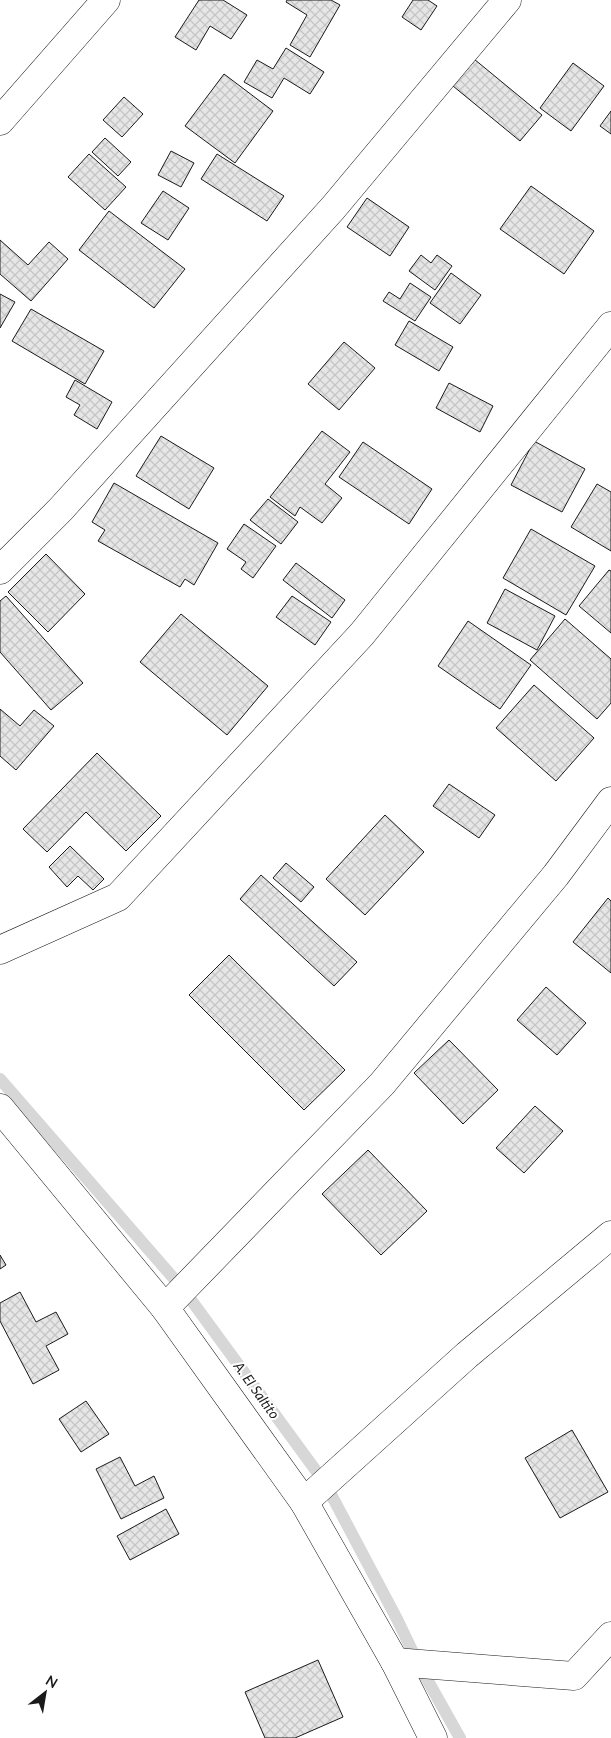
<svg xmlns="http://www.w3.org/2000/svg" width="611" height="1738" font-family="Lato,sans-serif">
<defs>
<pattern id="building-cross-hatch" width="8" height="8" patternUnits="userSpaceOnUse" patternTransform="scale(1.25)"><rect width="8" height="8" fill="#e6e6e6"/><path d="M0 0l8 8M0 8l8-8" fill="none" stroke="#c5c5c5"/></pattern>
</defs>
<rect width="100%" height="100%" fill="#fff"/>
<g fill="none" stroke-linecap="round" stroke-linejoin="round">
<polyline stroke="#d7d7d7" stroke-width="12" points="0,1079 183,1289 325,1483 397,1619 419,1665 460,1738"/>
</g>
<g fill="url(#building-cross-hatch)" stroke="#1a1a1a">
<polygon points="199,0 223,0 247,15 231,39 210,26 196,50 175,37"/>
<polygon points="287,0 331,0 340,5 310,57 290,45 307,15 286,2"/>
<polygon points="413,0 428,0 437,6 421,30 402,17"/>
<polygon points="286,48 324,72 310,94 284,78 272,98 244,82 257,60 273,69"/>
<polygon points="474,59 542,115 520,141 453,86"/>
<polygon points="573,63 604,86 571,131 540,108"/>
<polygon points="224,74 273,111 235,163 185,126"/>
<polygon points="124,97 143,114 122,137 103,120"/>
<polygon points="611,111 611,134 600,126"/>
<polygon points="105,138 131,162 118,176 92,152"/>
<polygon points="171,151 194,163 181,187 158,175"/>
<polygon points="89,154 126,187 105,210 68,177"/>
<polygon points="217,154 284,196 267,221 201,179"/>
<polygon points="531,186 594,231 564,274 500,229"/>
<polygon points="163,191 189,208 168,240 141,223"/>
<polygon points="367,198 409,227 390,256 347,227"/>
<polygon points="109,211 185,269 154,308 79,250"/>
<polygon points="0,240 28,265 49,242 68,259 31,301 0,274"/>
<polygon points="421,255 431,263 437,255 452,266 435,290 409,271"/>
<polygon points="451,273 481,295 460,324 430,303"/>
<polygon points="410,283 431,297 415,321 383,301 389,292 400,299"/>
<polygon points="0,294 15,302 0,328"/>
<polygon points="31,309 104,351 85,384 12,341"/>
<polygon points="409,321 453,347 439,371 395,345"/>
<polygon points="344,342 375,368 339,410 308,384"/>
<polygon points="75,380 112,402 97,429 74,415 80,405 66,397"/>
<polygon points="449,383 493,406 480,432 436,408"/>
<polygon points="322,431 350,452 325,484 342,498 322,523 300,507 295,516 270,497"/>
<polygon points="161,436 214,468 189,509 136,476"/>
<polygon points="534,441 585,469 562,512 511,485"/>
<polygon points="363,442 432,489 409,524 339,477"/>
<polygon points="114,483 218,543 194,585 185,579 180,587 98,541 105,530 92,522"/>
<polygon points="597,484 611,492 611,551 571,527"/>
<polygon points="268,499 298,522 281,544 250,520"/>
<polygon points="244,524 276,546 253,578 241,569 246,562 227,549"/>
<polygon points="531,529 595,566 566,615 503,578"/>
<polygon points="46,554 85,594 48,632 8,592"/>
<polygon points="296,563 345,600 332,618 283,580"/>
<polygon points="609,570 611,571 611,633 579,606"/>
<polygon points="505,589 555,616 537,650 487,623"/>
<polygon points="6,596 83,683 51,710 0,652 0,601"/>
<polygon points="292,596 331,622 315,645 276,617"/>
<polygon points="181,614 268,686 227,735 140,662"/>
<polygon points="565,619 611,659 611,703 597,719 530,660"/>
<polygon points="468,621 531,665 500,709 438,666"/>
<polygon points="534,685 594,738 556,781 496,728"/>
<polygon points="0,709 20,726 34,710 54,726 16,770 0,756"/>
<polygon points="97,753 161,816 126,851 86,812 47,852 23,829"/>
<polygon points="449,784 495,815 479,838 433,806"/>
<polygon points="385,815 424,852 365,915 326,879"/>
<polygon points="70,846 104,879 93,890 78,876 67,887 49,867"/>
<polygon points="286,863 314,887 301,902 273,878"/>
<polygon points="261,875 357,962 334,986 240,899"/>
<polygon points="608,898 611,901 611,973 573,942"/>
<polygon points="229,955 345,1070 304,1110 189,995"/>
<polygon points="546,987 586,1023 557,1055 517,1020"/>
<polygon points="449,1040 498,1090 463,1124 414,1073"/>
<polygon points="535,1106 563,1131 524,1173 496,1148"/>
<polygon points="368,1150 427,1211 381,1255 322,1194"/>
<polygon points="0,1255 6,1265 0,1269"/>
<polygon points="20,1292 36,1322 56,1312 68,1334 46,1346 59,1370 33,1384 0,1321 0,1303"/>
<polygon points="86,1401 109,1434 81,1452 59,1419"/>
<polygon points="572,1430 608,1492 560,1518 525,1458"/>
<polygon points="120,1457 135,1486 154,1476 164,1498 121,1519 96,1469"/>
<polygon points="166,1509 179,1534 130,1560 117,1536"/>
<polygon points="318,1660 343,1717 295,1738 265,1738 245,1692"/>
</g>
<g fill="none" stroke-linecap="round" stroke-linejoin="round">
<defs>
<g id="minor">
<polyline points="0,121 106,0"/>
<polyline points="0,570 61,509 333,208 507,0"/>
<polyline points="0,950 118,897 362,634 611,326"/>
<polyline points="0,1108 165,1308 304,1502 395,1662 433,1738"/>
<polyline points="165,1308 382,1084 556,875 611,801"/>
<polyline points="304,1502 467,1355 611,1235"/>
<polyline points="395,1662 574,1676 611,1636"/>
</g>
</defs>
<use href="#minor" stroke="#1a1a1a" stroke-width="29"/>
<use href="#minor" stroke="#fff" stroke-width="28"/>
</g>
<g text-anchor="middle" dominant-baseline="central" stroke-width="4" stroke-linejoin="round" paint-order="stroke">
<g font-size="14" font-style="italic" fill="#1a1a1a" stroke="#fff">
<text transform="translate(257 1390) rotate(54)">A. El Saltito</text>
</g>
</g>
<g transform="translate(45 1693) rotate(31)" stroke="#ffffff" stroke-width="4" paint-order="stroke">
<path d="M0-4L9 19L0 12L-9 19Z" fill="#1a1a1a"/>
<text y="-8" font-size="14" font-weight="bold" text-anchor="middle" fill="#1a1a1a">N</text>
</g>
</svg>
